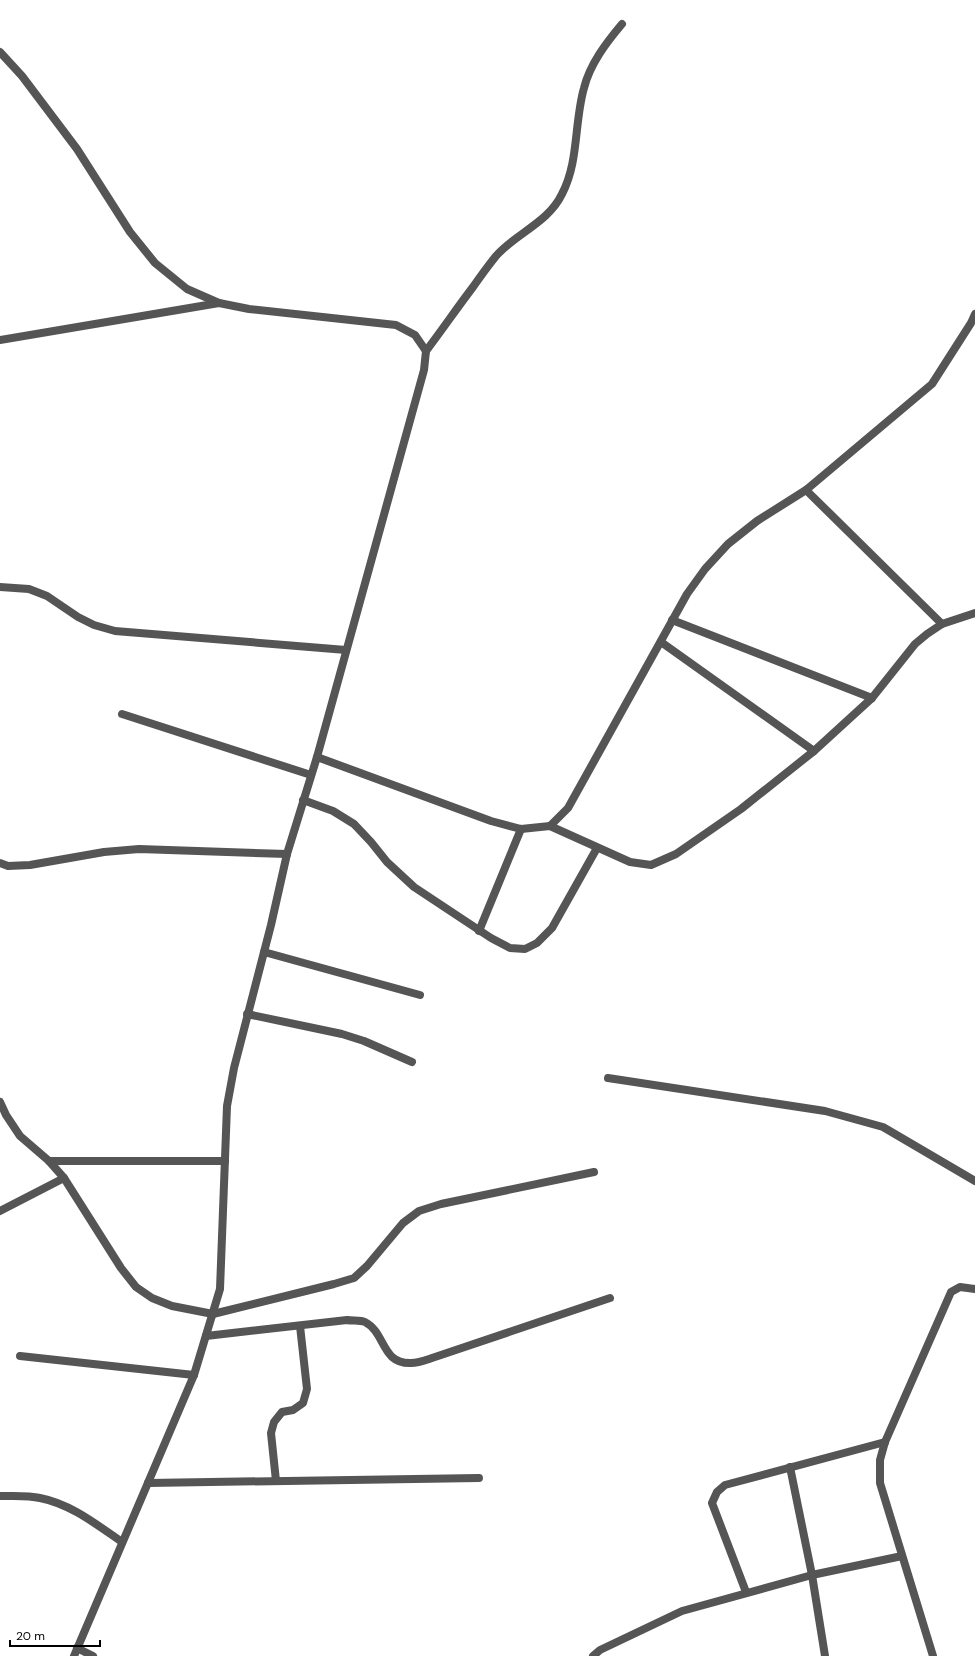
<svg xmlns="http://www.w3.org/2000/svg" width="975" height="1656" font-family="'DM Sans',sans-serif">
<rect width="100%" height="100%" fill="#fff"/>
<g fill="none" stroke-linecap="round" stroke-linejoin="round">
<g stroke="#555" stroke-width="8">
<polyline points="0,52 22,76 77,149 130,232 155,263 187,289 219,303 249,309 396,325 415,335 426,351 424,370 317,757 287,854 271,925 234,1068 227,1106 220,1289 194,1375 74,1656"/>
<polyline points="0,340 219,303"/>
<path d="M426,351C442,330 457,308 473,287C480,277 488,266 496,256C516,233 548,223 562,194C579,162 574,123 584,88C590,64 606,43 622,24"/>
<polyline points="806,490 942,624"/>
<polyline points="0,587 29,589 47,596 78,617 94,625 115,631 346,650"/>
<polyline points="672,620 872,698"/>
<polyline points="661,642 814,751"/>
<polyline points="122,714 311,775"/>
<polyline points="317,757 491,821 521,829 550,826 568,808 687,594 705,569 728,544 757,521 806,490 932,384 971,323 975,314"/>
<polyline points="303,800 333,811 354,824 371,842 387,862 414,887 491,938 510,948 525,949 537,943 552,928 597,848"/>
<polyline points="550,826 630,862 651,865 676,854 741,809 814,751 872,698 915,644 927,634 942,624 975,613"/>
<polyline points="0,863 8,866 30,865 104,852 139,849 287,854"/>
<polyline points="479,931 521,829"/>
<polyline points="264,952 420,995"/>
<polyline points="247,1014 342,1034 364,1041 412,1062"/>
<polyline points="608,1078 825,1111 883,1127 975,1181"/>
<polyline points="0,1102 6,1115 20,1136 49,1161 64,1178 121,1268 136,1287 152,1298 172,1306 213,1314 334,1284 354,1278 367,1266 403,1223 419,1211 441,1204 594,1172"/>
<polyline points="49,1161 225,1161"/>
<polyline points="0,1211 64,1178"/>
<path d="M206,1336L347,1320C352,1321 361,1320 365,1322C386,1333 381,1364 411,1363C418,1363 426,1360 432,1358L610,1298"/>
<polyline points="20,1356 194,1375"/>
<polyline points="790,1467 812,1575 825,1656"/>
<polyline points="276,1481 271,1433 274,1422 282,1412 293,1410 303,1403 307,1389 300,1326"/>
<polyline points="148,1483 479,1478"/>
<path d="M0,1496C13,1496 28,1495 40,1498C71,1504 97,1525 122,1542"/>
<polyline points="746,1592 712,1503 717,1492 725,1485 885,1442"/>
<polyline points="77,1648 93,1656"/>
<polyline points="593,1656 600,1650 682,1611 812,1575 902,1556"/>
<polyline points="933,1656 880,1483 880,1460 885,1442 951,1292 960,1287 975,1289"/>
</g>
</g>
<path d="M10 1640v6h90v-6" fill="none" stroke="#000000" stroke-width="2"/>
<text x="16" y="1640" font-size="12" fill="#000000" stroke="#ffffff" stroke-width="3" paint-order="stroke">20 m</text>
</svg>
